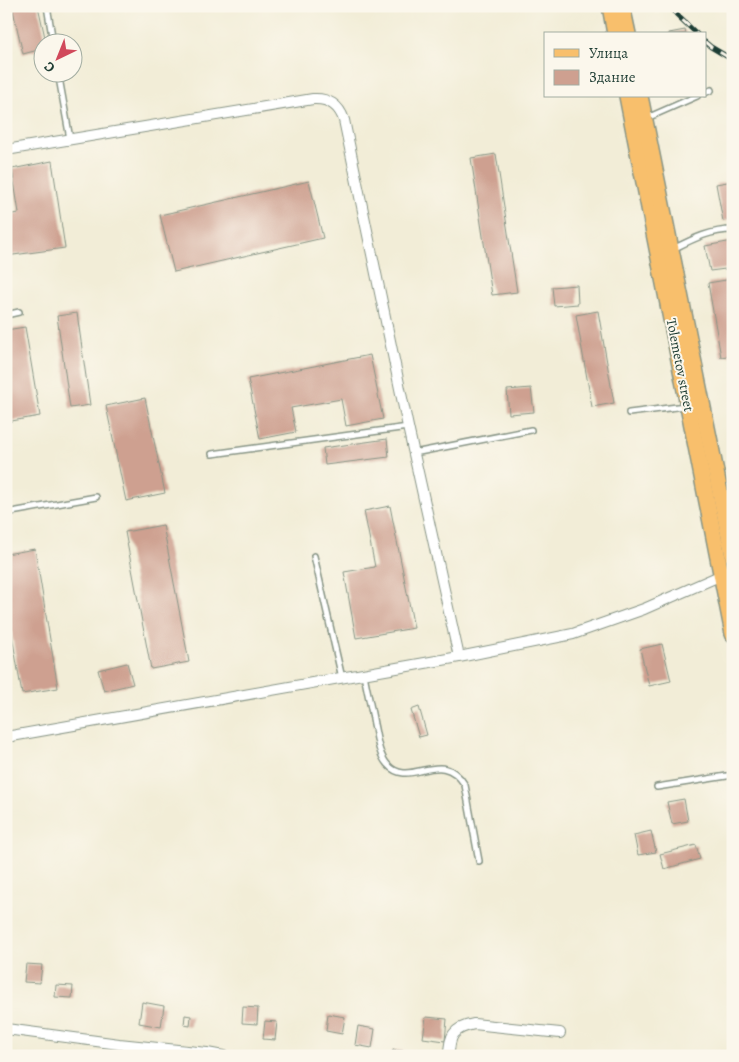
<svg xmlns="http://www.w3.org/2000/svg" width="739" height="1062" font-family="Alegreya,serif">
<rect width="100%" height="100%" fill="#fbf7ec"/>
<filter id="ink" filterUnits="userSpaceOnUse"><feTurbulence type="fractalNoise" baseFrequency=".02" numOctaves="2"/><feDisplacementMap in="SourceGraphic" scale="10" xChannelSelector="R" yChannelSelector="G"/><feConvolveMatrix kernelMatrix="1 2 1 2 8 2 1 2 1" color-interpolation-filters="sRGB"/></filter>
<filter id="wash" filterUnits="userSpaceOnUse"><feTurbulence type="fractalNoise" baseFrequency=".0096" numOctaves="4" result="noise"/><feDisplacementMap in="SourceGraphic" scale="20" xChannelSelector="R" yChannelSelector="G"/><feGaussianBlur stdDeviation="1.12" result="paint"/><feColorMatrix in="noise" values="0 0 0 0 0 0 0 0 0 0 0 0 0 0 0 0 0 1.4 0 .05"/><feComposite in="paint" operator="in"/></filter>
<g filter="url(#wash)">
<rect width="100%" height="100%" fill="#f2edd7"/>
<g id="blocks">
<g fill="#cea090">
<polygon points="12,6 38,6 46,42 42,42 42,49 23,54"/>
<polygon points="685,30 686,34 669,34 669,33"/>
<polygon points="496,154 517,292 492,295 471,158"/>
<polygon points="52,161 65,248 6,256 6,215 19,213 12,169"/>
<polygon points="309,181 323,238 174,272 160,215"/>
<polygon points="733,181 733,219 723,221 716,184"/>
<polygon points="733,241 733,268 710,271 705,246"/>
<polygon points="732,279 733,285 733,355 721,357 708,283"/>
<polygon points="577,285 578,304 554,306 552,287"/>
<polygon points="598,311 614,403 592,407 576,315"/>
<polygon points="77,313 90,405 70,408 57,316"/>
<polygon points="25,327 40,416 6,422 6,330"/>
<polygon points="370,355 383,419 346,426 341,399 291,408 296,432 260,439 248,379"/>
<polygon points="531,388 534,412 509,414 507,390"/>
<polygon points="145,398 165,493 126,501 106,406"/>
<polygon points="387,439 389,457 325,465 323,448"/>
<polygon points="390,506 414,628 356,638 344,572 375,567 364,511"/>
<polygon points="163,525 189,662 151,669 125,532"/>
<polygon points="35,549 58,688 22,694 6,600 6,554"/>
<polygon points="662,644 671,681 649,686 640,649"/>
<polygon points="127,663 133,684 104,691 98,670"/>
<polygon points="419,707 427,735 419,737 411,710"/>
<polygon points="684,799 688,821 672,824 667,802"/>
<polygon points="651,831 656,852 638,855 634,835"/>
<polygon points="696,845 700,859 664,869 660,854"/>
<polygon points="26,964 42,965 40,983 24,982"/>
<polygon points="56,985 73,986 72,998 55,997"/>
<polygon points="142,1002 164,1006 161,1027 139,1023"/>
<polygon points="243,1007 258,1008 257,1024 242,1023"/>
<polygon points="328,1014 345,1017 342,1034 326,1031"/>
<polygon points="185,1015 191,1016 190,1026 184,1025"/>
<polygon points="426,1017 447,1019 445,1041 423,1038"/>
<polygon points="265,1021 277,1022 275,1040 263,1039"/>
<polygon points="358,1026 375,1029 372,1048 355,1045"/>
<polygon points="393,1050 403,1051 402,1056 392,1056"/>
</g>
</g>
</g>
<g filter="url(#ink)">
<use href="#blocks" fill-opacity="0" stroke="#889586" stroke-width="1"/>
<g fill="none" stroke-linecap="round" stroke-linejoin="round">
<defs>
<g id="service">
<polyline points="47,6 53,42"/>
<polyline points="58,72 70,139"/>
<polyline points="705,93 711,90"/>
<polyline points="647,118 697,96"/>
<path d="M673,249C693,239 710,230 733,230"/>
<polyline points="6,315 19,312"/>
<polyline points="629,413 685,406"/>
<polyline points="414,453 531,430"/>
<polyline points="212,454 408,427"/>
<polyline points="6,513 96,497"/>
<polyline points="314,556 342,678"/>
<path d="M364,674C367,691 371,707 374,724C377,737 378,753 387,764C410,791 440,745 465,785L479,861"/>
<polyline points="657,787 733,775"/>
</g>
<g id="minor">
<path d="M6,150L313,99C328,98 339,105 344,120L408,427L459,657"/>
<polyline points="6,737 459,657 573,634 644,609 733,570"/>
<polyline points="6,1029 119,1044 207,1053 223,1056"/>
<path d="M449,1056C449,1036 453,1028 474,1024L560,1033"/>
</g>
<g id="primary">
<polyline points="610,6 615,34"/>
<polyline points="622,6 628,34"/>
<polyline points="627,96 733,634"/>
<polyline points="640,96 733,556"/>
</g>
</defs>
<use href="#service" stroke="#889586" stroke-width="8"/>
<use href="#minor" stroke="#889586" stroke-width="12"/>
<use href="#primary" stroke="#889586" stroke-width="18"/>
<use href="#service" stroke="#fff" stroke-width="5"/>
<use href="#minor" stroke="#fff" stroke-width="10"/>
<use href="#primary" stroke="#f8bf6c" stroke-width="15"/>
<defs>
<g id="rail">
<polyline points="672,6 676,14 697,34"/>
<polyline points="705,42 711,47 733,60"/>
</g>
</defs>
<use href="#rail" stroke="#1f3d34" stroke-width="5"/>
<use href="#rail" stroke="#fbf7ec" stroke-width="3" stroke-dasharray="9" stroke-linecap="butt"/>
</g>
</g>
<g text-anchor="middle" dominant-baseline="central" stroke-width="4" stroke-linejoin="round" paint-order="stroke">
<g font-size="14" fill="#1f3d34" stroke="#fbf7ec">
<text transform="translate(680 365) rotate(79)">Tolemetov street</text>
</g>
</g>
<rect width="739" height="1062" fill="none" stroke="#fbf7ec" stroke-width="25"/>
<rect x="544" y="32" width="162" height="65" fill="#fbf7ec" stroke="#a3ada2"/>
<rect x="554" y="49" width="25" height="8" fill="#f8bf6c" stroke="#a3ada2"/>
<text x="589" y="58" font-size="15" fill="#1f3d34">Улица</text>
<rect x="554" y="70" width="25" height="15" fill="#cea090" stroke="#a3ada2"/>
<text x="589" y="82" font-size="15" fill="#1f3d34">Здание</text>
<g transform="translate(58 58) rotate(223)"><circle r="24" fill="#fbf7ec" stroke="#a3ada2"/>
<path d="M0-4L9 19L0 12L-9 19Z" fill="#d1495b"/>
<text y="-8" font-size="14" font-weight="bold" text-anchor="middle" fill="#1f3d34">С</text>
</g>
</svg>
